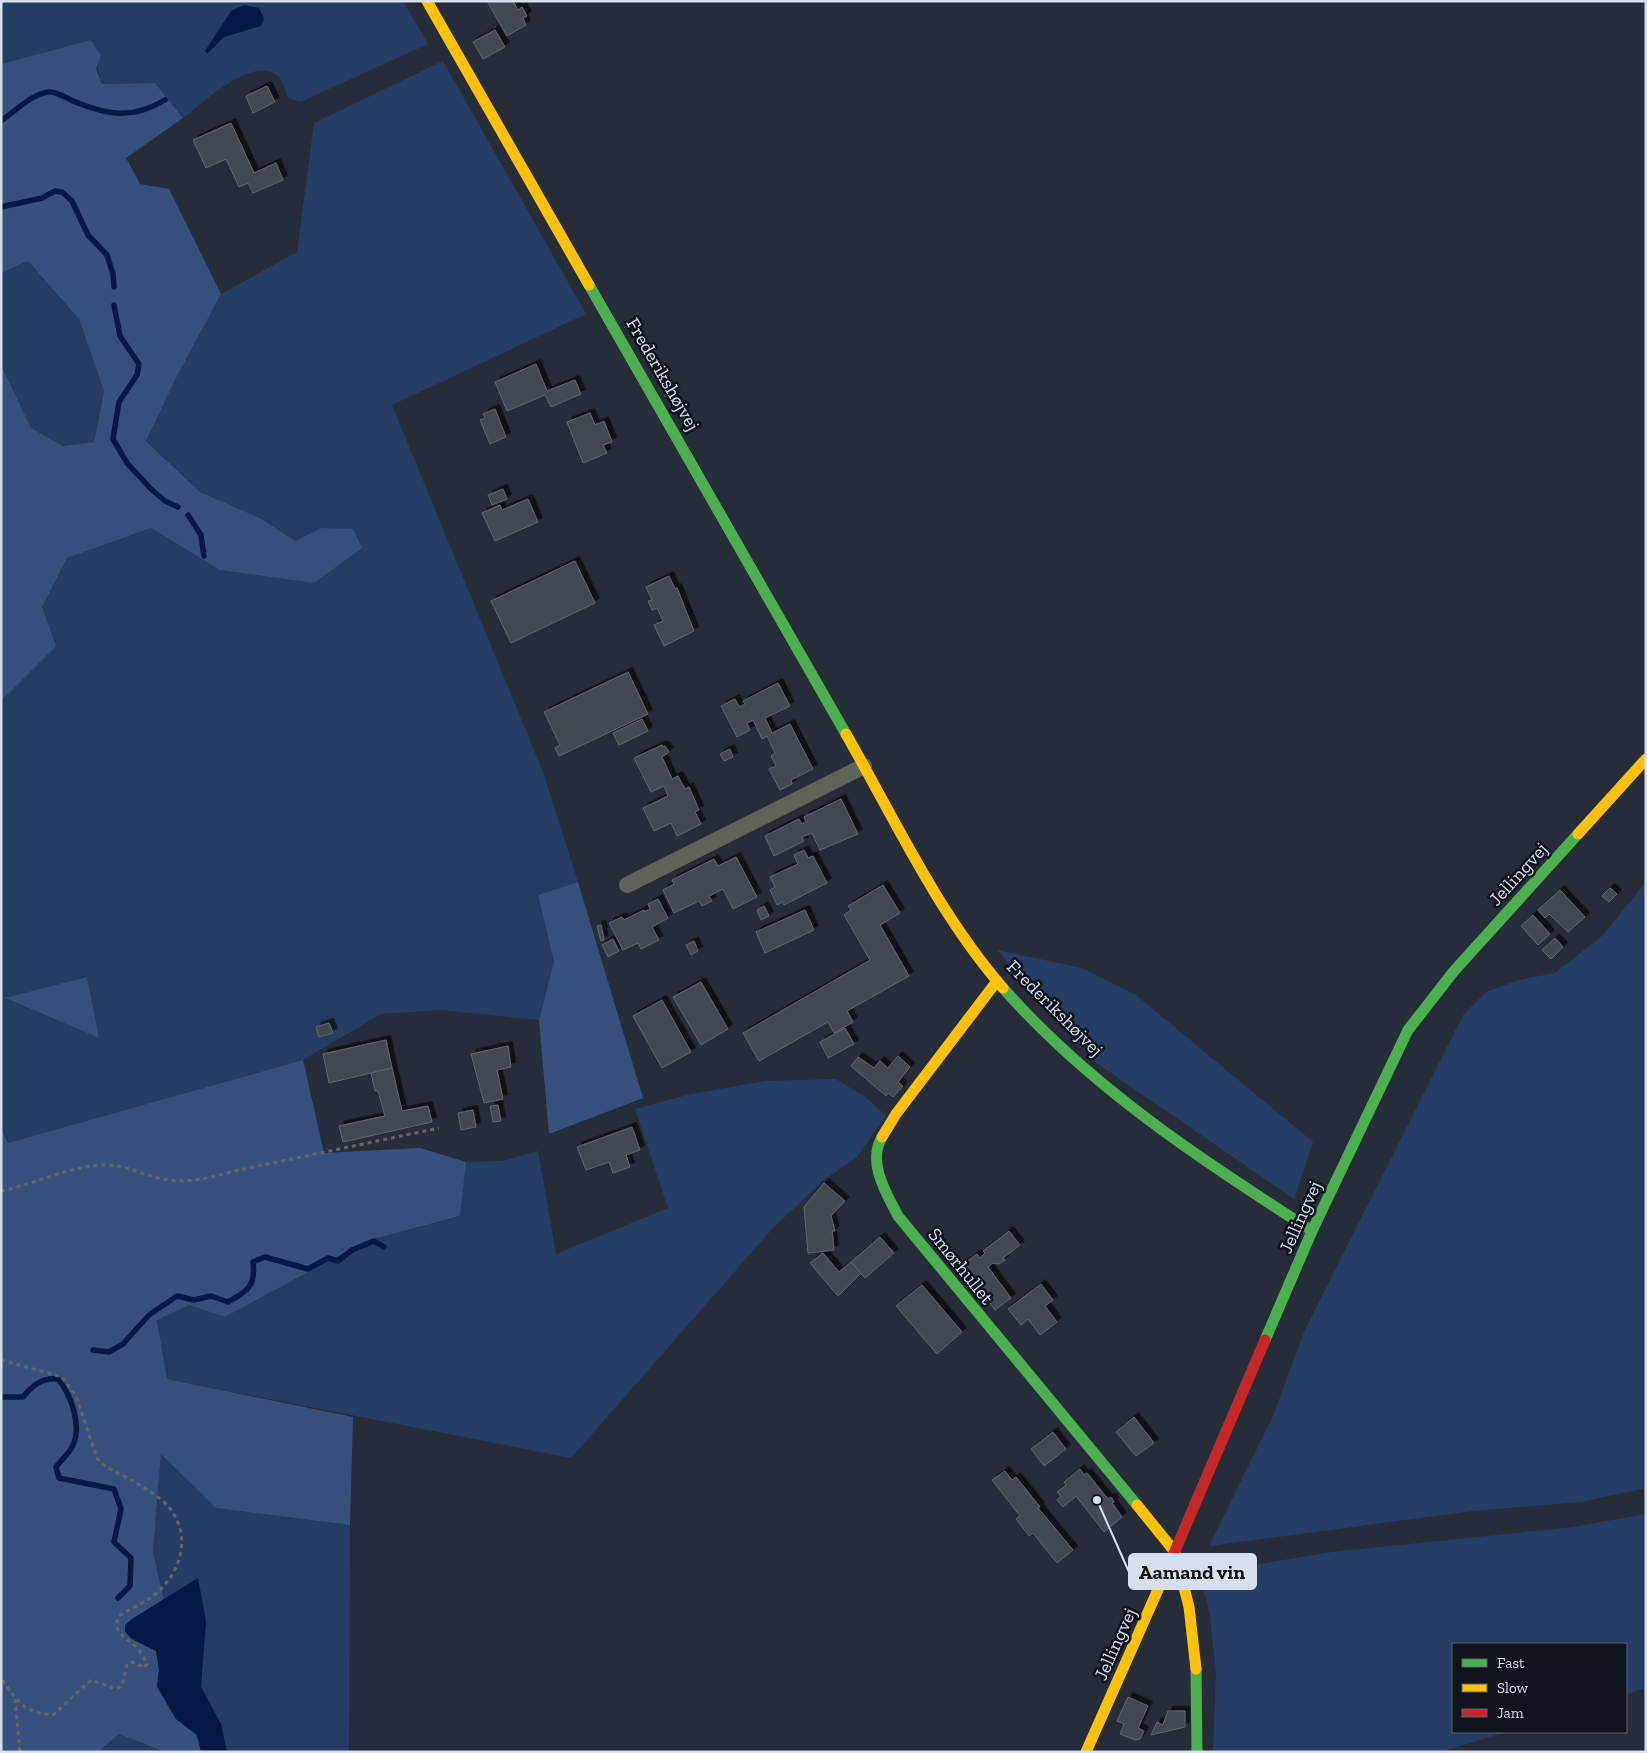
<svg xmlns="http://www.w3.org/2000/svg" width="1647" height="1753" font-family="'Zilla Slab',serif">
<defs>
<filter id="shadow"><feDropShadow dx="4.5" dy="-4.5" stdDeviation="0" flood-color="#0009"/></filter>
</defs>
<rect width="100%" height="100%" fill="#272d38"/>
<g fill="#253d64" fill-rule="evenodd">
<path d="M1,1H403L428,44L300,102L288,98C286,92 284,85 281,80C258,49 203,103 183,118L155,83L102,84L91,40L1,64Z"/>
<path d="M443,61L586,314L392,405L543,772L578,882L538,895L554,962L539,1020L440,1010L381,1014L303,1060L8,1143L1,1128V701L55,646L42,607L67,558L151,528L220,570L314,583L321,528L295,541L260,518L200,492L146,440L175,380L221,294L297,252L314,123ZM87,977L99,1038L6,999V998Z"/>
<polygon points="28,261 79,319 104,391 94,442 63,446 31,428 1,365 1,273"/>
<polygon points="1646,882 1646,1488 1581,1502 1473,1511 1209,1546 1273,1416 1304,1332 1463,1015 1486,992 1519,980 1555,973 1602,936"/>
<polygon points="997,950 1082,968 1136,995 1313,1142 1294,1199 1095,1062"/>
<polygon points="836,1079 868,1099 886,1116 856,1158 825,1179 773,1228 571,1458 167,1379 157,1319 189,1305 225,1317 366,1241 459,1217 466,1162 502,1161 538,1151 556,1254 668,1208 635,1109 691,1094 765,1081"/>
<polygon points="161,1453 216,1508 350,1525 349,1752 227,1752 221,1724 201,1687 197,1579 164,1600 153,1552"/>
<polygon points="1646,1514 1646,1688 1626,1694 1626,1644 1453,1644 1453,1732 1505,1732 1441,1752 1213,1752 1216,1674 1210,1615 1199,1574 1332,1552 1573,1527"/>
<polygon points="119,1734 165,1752 98,1752"/>
</g>
<g fill="#37517e">
<polygon points="91,40 101,56 96,69 102,84 155,83 183,118 126,158 140,184 169,189 221,294 175,380 146,441 200,492 260,518 295,541 321,528 353,529 362,548 314,583 220,570 151,528 67,558 42,607 56,646 1,701 1,365 31,428 63,446 94,442 104,391 79,319 28,261 1,273 1,64"/>
<polygon points="578,882 643,1098 549,1134 539,1020 554,962 538,895"/>
<polygon points="87,977 99,1038 5,998"/>
<polygon points="303,1060 324,1153 420,1148 466,1162 460,1216 366,1241 225,1317 189,1305 157,1320 167,1379 353,1417 350,1525 216,1508 161,1454 153,1552 164,1600 132,1619 132,1639 156,1651 159,1670 157,1687 176,1719 197,1735 201,1752 165,1752 119,1734 98,1752 1,1752 1,1128 8,1143"/>
</g>
<g fill="#041a44">
<polygon points="244,5 259,8 264,19 261,26 224,37 207,54 205,51 231,11"/>
<polygon points="198,1578 206,1621 201,1687 221,1724 227,1752 201,1752 197,1735 176,1719 157,1686 159,1670 156,1651 132,1639 125,1632 125,1625 132,1619"/>
</g>
<g fill="none" stroke-linecap="round" stroke-linejoin="round">
<g stroke="#041a44" stroke-width="5.5">
<path d="M1,121C14,112 32,94 48,92C56,91 66,98 73,101C107,115 132,120 165,100"/>
<polyline points="1,207 42,198 55,191 62,192 72,201 88,235 107,255 113,274 114,287"/>
<polyline points="114,305 120,336 139,364 137,375 119,402 113,439 127,463 151,489 165,501 178,507"/>
<polyline points="188,515 201,535 204,556"/>
<path d="M93,1350L109,1352L123,1344L149,1315L177,1296L194,1300L211,1296L228,1302C248,1291 256,1286 253,1262L265,1257L308,1269L328,1258L338,1261L352,1250L374,1241L384,1247"/>
<path d="M1,1397H23C32,1386 42,1377 58,1379C71,1394 82,1426 73,1445C70,1453 61,1460 56,1467L59,1478L114,1489L121,1509L114,1542L131,1558L130,1586L118,1598"/>
</g>
</g>
<g fill="#434851" stroke="#616770" filter="url(#shadow)">
<polygon points="487,1 513,1 518,10 522,7 527,16 523,18 526,25 507,36"/>
<polygon points="495,30 505,47 483,59 473,42"/>
<polygon points="267,86 275,102 253,113 246,96"/>
<polygon points="231,123 254,173 276,163 283,180 253,193 248,183 239,187 226,159 206,168 193,140"/>
<polygon points="536,364 547,391 575,380 581,394 551,407 545,395 507,411 495,382"/>
<polygon points="495,409 506,437 490,444 480,420 485,418 483,414"/>
<polygon points="590,413 595,425 604,421 612,442 603,445 607,453 583,463 567,422"/>
<polygon points="503,489 507,499 492,505 488,495"/>
<polygon points="528,499 538,522 495,541 482,513 500,505 502,510"/>
<polygon points="575,561 595,603 511,643 491,601"/>
<polygon points="669,576 675,589 677,588 694,631 664,646 654,625 663,621 657,608 652,610 648,601 652,600 646,587"/>
<polygon points="628,672 648,714 559,756 555,748 560,745 544,712"/>
<polygon points="778,683 790,706 765,718 772,733 790,724 813,769 791,780 792,784 780,790 769,769 776,766 771,756 775,753 767,736 762,739 753,720 747,723 750,730 737,737 721,706 735,699 739,707 745,704 743,701"/>
<polygon points="642,719 648,731 619,745 613,733"/>
<polygon points="662,745 663,747 665,746 669,752 662,757 672,779 678,776 685,789 689,787 699,810 695,812 701,824 677,836 671,823 654,831 643,808 668,796 664,786 651,792 634,758"/>
<polygon points="730,749 733,757 724,761 720,754"/>
<polygon points="841,799 858,834 820,850 812,833 802,837 804,841 774,856 765,836 799,819 802,824 806,822 804,817"/>
<polygon points="804,850 808,858 813,856 827,883 784,905 782,902 777,905 770,890 775,887 770,877 798,864 794,855"/>
<polygon points="736,857 757,897 733,909 723,889 709,896 712,901 702,906 699,901 674,913 663,890 674,884 672,880 714,859 718,866"/>
<polygon points="883,885 900,913 880,925 909,976 847,1011 853,1022 834,1033 828,1022 759,1061 743,1033 870,960 844,915 851,910 848,906"/>
<polygon points="1610,888 1617,894 1609,902 1602,896"/>
<polygon points="1560,890 1585,917 1568,932 1549,914 1545,918 1538,910"/>
<polygon points="658,899 668,918 652,927 659,940 641,949 638,943 623,950 609,923 622,917 624,920 644,910 644,912 650,909 648,904"/>
<polygon points="764,906 769,916 761,920 757,910"/>
<polygon points="805,910 814,930 765,953 756,932"/>
<polygon points="1533,915 1550,934 1538,945 1521,926"/>
<polygon points="601,925 604,940 601,941 597,926"/>
<polygon points="1555,938 1563,947 1551,959 1542,950"/>
<polygon points="613,939 619,951 608,957 602,945"/>
<polygon points="694,941 698,951 691,955 686,945"/>
<polygon points="701,982 728,1029 701,1045 673,997"/>
<polygon points="662,1000 691,1052 662,1068 633,1016"/>
<polygon points="329,1023 333,1033 319,1037 316,1027"/>
<polygon points="845,1028 854,1044 828,1058 820,1042"/>
<polygon points="386,1040 392,1068 329,1083 323,1054"/>
<polygon points="508,1046 511,1067 497,1070 503,1099 484,1103 471,1054"/>
<polygon points="898,1056 910,1067 898,1082 903,1086 893,1097 888,1093 886,1096 851,1066 858,1057 874,1068 880,1061 888,1068"/>
<polygon points="392,1068 402,1111 428,1106 432,1122 343,1142 339,1126 385,1116 378,1091 375,1091 371,1073"/>
<polygon points="498,1105 501,1121 493,1122 490,1106"/>
<polygon points="473,1110 476,1127 461,1130 458,1113"/>
<polygon points="632,1127 640,1150 626,1155 630,1167 613,1173 609,1162 586,1170 577,1147"/>
<polygon points="824,1183 845,1201 831,1216 835,1231 832,1231 834,1250 808,1253 804,1207"/>
<polygon points="1009,1231 1020,1245 1003,1258 1005,1260 999,1264 993,1263 988,1267 1011,1298 995,1310 962,1265 977,1254 980,1258 985,1253 983,1251"/>
<polygon points="880,1237 894,1253 865,1278 851,1262"/>
<polygon points="823,1253 839,1272 851,1262 861,1273 838,1296 810,1263"/>
<polygon points="1041,1284 1053,1300 1045,1306 1057,1322 1040,1335 1028,1319 1021,1325 1008,1309"/>
<polygon points="922,1285 962,1332 937,1354 896,1306"/>
<polygon points="1134,1417 1154,1443 1136,1456 1116,1432"/>
<polygon points="1053,1432 1066,1449 1044,1466 1031,1449"/>
<polygon points="1080,1469 1084,1475 1087,1473 1108,1499 1111,1497 1114,1502 1112,1503 1122,1517 1104,1532 1076,1496 1063,1507 1057,1500 1061,1496 1057,1492 1066,1485 1064,1482"/>
<polygon points="1005,1471 1012,1480 1016,1477 1040,1507 1038,1508 1073,1550 1057,1563 1033,1533 1029,1536 1016,1519 1020,1516 992,1480"/>
<polygon points="1128,1697 1148,1706 1138,1728 1144,1731 1140,1739 1135,1740 1120,1734 1124,1724 1117,1721"/>
<polygon points="1168,1711 1185,1711 1185,1727 1151,1735 1157,1722 1163,1725"/>
</g>
<g fill="none" stroke-linecap="round" stroke-linejoin="round">
<g stroke="#626765" stroke-width="3" stroke-dasharray="4 4" stroke-linecap="butt">
<path d="M1,1191C35,1184 67,1167 102,1165C119,1164 135,1171 151,1176C179,1185 203,1180 230,1172L439,1128"/>
<path d="M1,1360L62,1377L76,1396L97,1458C107,1471 125,1475 138,1484C148,1490 165,1500 171,1510C191,1538 181,1570 158,1592C147,1602 131,1608 119,1616C111,1634 127,1637 136,1647C141,1652 144,1658 147,1664L143,1668L137,1663L130,1662L127,1665L122,1686L116,1689L91,1680L53,1715C24,1713 17,1701 1,1678"/>
<polyline points="15,1699 20,1752"/>
</g>
<polyline stroke="#5d6459" stroke-width="16" points="627,885 864,766"/>
<g stroke="#4caf50" stroke-width="11">
<polyline points="589,285 846,734"/>
<path d="M1003,988C1091,1088 1201,1159 1312,1231"/>
<path d="M882,1137C867,1162 886,1193 898,1216L1137,1505"/>
<polyline points="1265,1340 1312,1231 1408,1030 1454,971 1578,834"/>
<polyline points="1196,1669 1197,1752"/>
</g>
<g stroke="#ffc107" stroke-width="11">
<polyline points="427,1 589,285"/>
<path d="M846,734C895,820 938,913 1003,988"/>
<polyline points="1578,834 1646,759"/>
<polyline points="882,1137 896,1114 997,981"/>
<polyline points="1137,1505 1175,1552 1189,1607 1196,1669"/>
<polyline points="1086,1752 1172,1558"/>
</g>
<polyline stroke="#c62828" stroke-width="11" points="1172,1558 1265,1340"/>
</g>
<g text-anchor="middle" dominant-baseline="central" stroke-width="5" stroke-linejoin="round" paint-order="stroke">
<g font-size="19" fill="#d7dfec" stroke="#0f141d">
<text transform="translate(663 374) rotate(60)">Frederikshøjvej</text>
<text transform="translate(1518 874) rotate(-48)">Jellingvej</text>
<text transform="translate(1055 1008) rotate(45)">Frederikshøjvej</text>
<text transform="translate(1300 1217) rotate(-66)">Jellingvej</text>
<text transform="translate(961 1266) rotate(51)">Smørhullet</text>
<text transform="translate(1115 1644) rotate(-66)">Jellingvej</text>
</g>
</g>
<path fill="none" stroke="#d7dfec" stroke-width="2" d="M1097 1500L1129 1572"/>
<circle fill="#d7dfec" stroke="#0f141d" stroke-width="2" cx="1097" cy="1500" r="5"/>
<rect fill="#d7dfec" stroke="#d7dfec" stroke-width="2" x="1129" y="1554" width="127" height="35" rx="5"/>
<g font-size="20" text-anchor="middle" font-weight="bold" fill="#111">
<text x="1192" y="1579">Aamand vin</text>
</g>
<rect width="1647" height="1753" fill="none" stroke="#d7dfec" stroke-width="5"/>
<rect x="1452" y="1643" width="175" height="90" fill="#0f141d" stroke="#5f6570"/>
<rect x="1462" y="1659" width="25" height="8" fill="#4caf50" stroke="#5f6570"/>
<text x="1497" y="1668" font-size="15" fill="#d7dfec">Fast</text>
<rect x="1462" y="1684" width="25" height="8" fill="#ffc107" stroke="#5f6570"/>
<text x="1497" y="1693" font-size="15" fill="#d7dfec">Slow</text>
<rect x="1462" y="1709" width="25" height="8" fill="#c62828" stroke="#5f6570"/>
<text x="1497" y="1718" font-size="15" fill="#d7dfec">Jam</text>
</svg>
